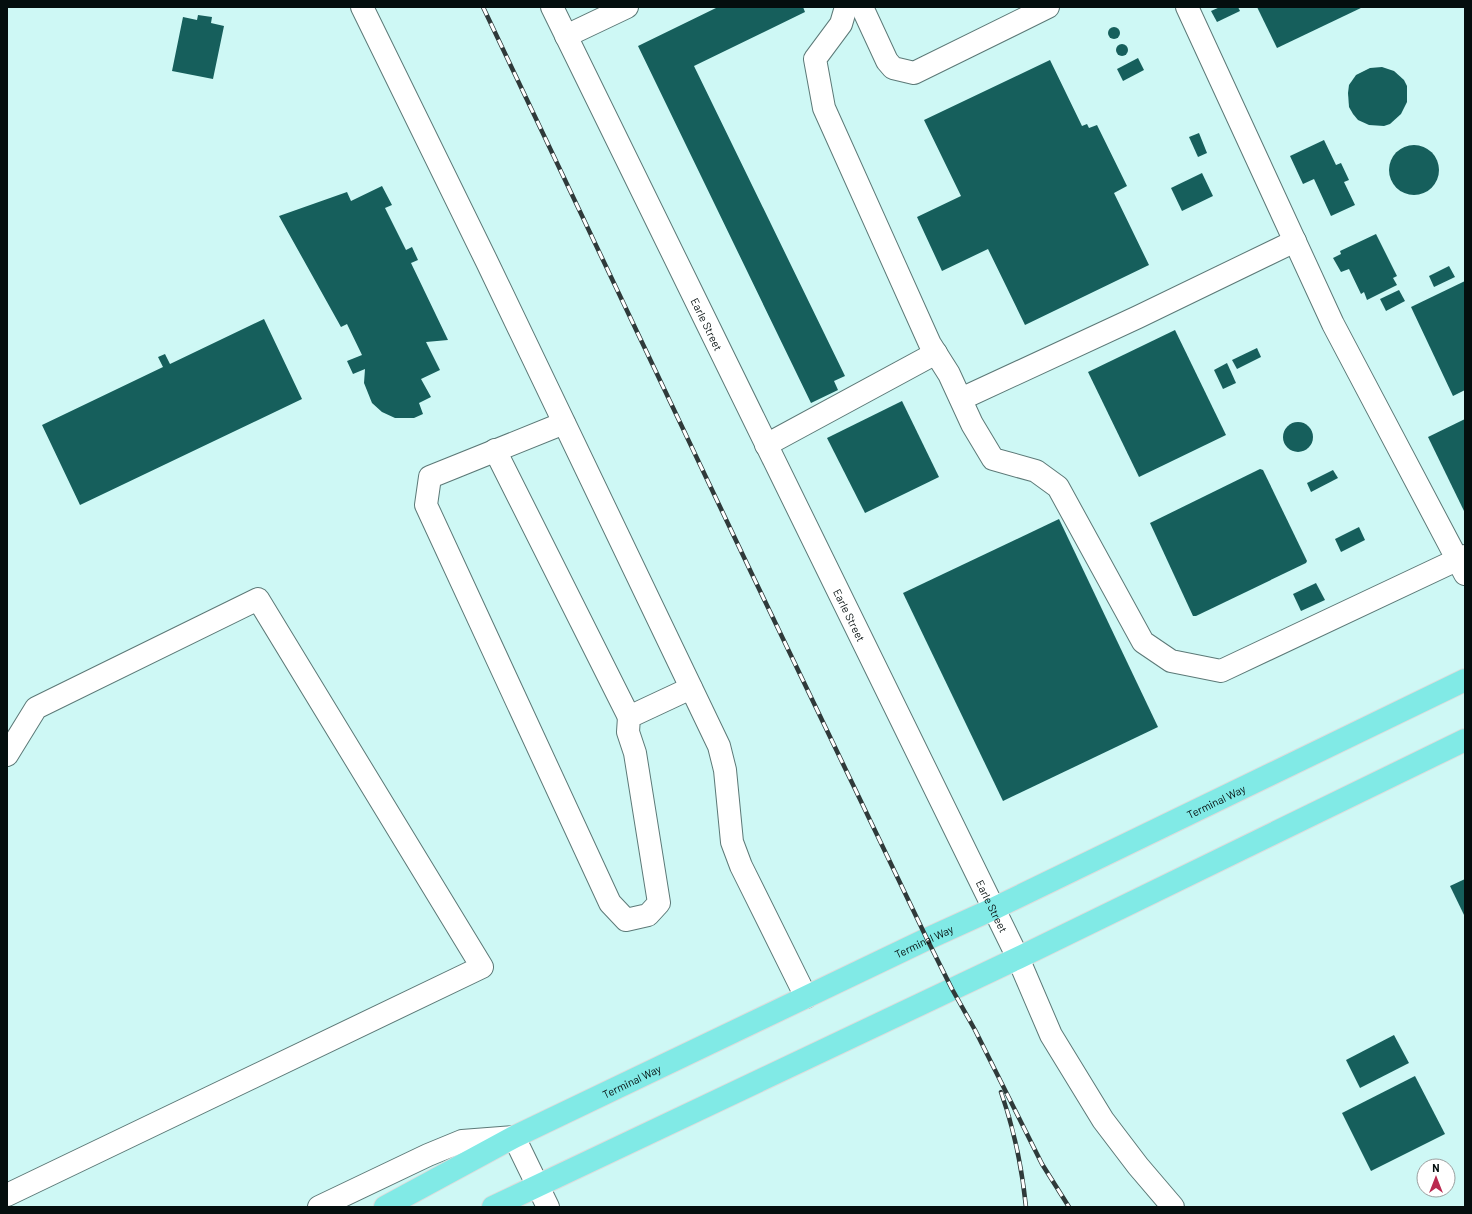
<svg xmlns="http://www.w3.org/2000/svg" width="1472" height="1214" font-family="Barlow,sans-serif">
<rect width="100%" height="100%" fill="#ecfffe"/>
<path fill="#cef8f5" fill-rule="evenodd" d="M7,7H1465V1207H7ZM1424,1166H1448V1190H1424Z"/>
<g fill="#165f5c">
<polygon points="718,7 803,7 805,12 694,66 845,376 834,381 838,390 811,403 638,46"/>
<polygon points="1220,7 1238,7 1240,11 1217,22 1211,11"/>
<polygon points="1257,7 1363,7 1277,48"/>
<polygon points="198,15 212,17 211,23 224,26 213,79 172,71 183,17 197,20"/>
<circle cx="1114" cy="33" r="6"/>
<circle cx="1122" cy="50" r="6"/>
<polygon points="1138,58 1144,70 1123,81 1117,69"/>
<polygon points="1050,60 1082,126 1087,124 1089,128 1097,125 1127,186 1114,193 1149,265 1025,325 988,249 942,271 917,217 961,196 924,120"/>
<polygon points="1382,67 1394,71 1404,80 1407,86 1407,102 1401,114 1390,124 1384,126 1369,125 1358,120 1353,114 1349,107 1348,93 1349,85 1356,75 1370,68"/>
<polygon points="1199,133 1207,153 1198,157 1189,137"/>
<polygon points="1324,140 1336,165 1341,163 1349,180 1344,182 1355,205 1331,216 1314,179 1303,184 1290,156"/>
<circle cx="1414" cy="170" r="25"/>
<polygon points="1202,173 1213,196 1182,211 1171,188"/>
<polygon points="382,186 392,205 385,208 406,250 412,247 418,260 411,263 448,340 426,342 440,370 421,379 431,397 419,403 423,414 414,418 395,418 382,412 372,403 364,383 365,369 353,374 347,361 362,355 347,324 341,327 279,216 347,192 351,201"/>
<polygon points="1376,234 1397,276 1393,278 1397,285 1367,300 1364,292 1361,294 1349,269 1341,272 1333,258 1341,254 1340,251"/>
<polygon points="1449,266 1455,277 1434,287 1429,276"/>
<polygon points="1465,281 1465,390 1453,396 1411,307"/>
<polygon points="1399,290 1405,301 1386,311 1380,299"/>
<polygon points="264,319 302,399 80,505 42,425 163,367 158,357 165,354 170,364"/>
<polygon points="1175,330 1226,435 1139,477 1088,372"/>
<polygon points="1257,348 1261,357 1237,369 1232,360"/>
<polygon points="1227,363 1236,383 1223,389 1214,370"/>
<polygon points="902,401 939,477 865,513 827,438"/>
<polygon points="1465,419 1465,513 1428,437"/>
<circle cx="1298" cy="437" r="15"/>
<polygon points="1260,469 1263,470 1307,561 1306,563 1196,616 1193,616 1150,523"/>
<polygon points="1333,470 1338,478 1311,492 1307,483"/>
<polygon points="1059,519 1158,727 1003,801 903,593"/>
<polygon points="1359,527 1365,540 1341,552 1335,539"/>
<polygon points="1316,583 1325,600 1301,611 1293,594"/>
<polygon points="1465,879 1465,917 1450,886"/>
<polygon points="1394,1035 1409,1063 1360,1088 1346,1060"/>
<polygon points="1415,1076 1445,1134 1371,1171 1342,1113"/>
</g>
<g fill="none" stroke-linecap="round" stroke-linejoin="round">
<defs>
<g id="minor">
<polyline points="362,7 487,262 719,746 725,770 732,842 741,866 806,997"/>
<path id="s1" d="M552,7L1018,958L1051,1035L1103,1120L1138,1166L1173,1207"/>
<polyline points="846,7 841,24 815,59 824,108 930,344 949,374 972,424 993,459 1036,471 1058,487 1143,642 1171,661 1221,671 1465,556"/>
<polyline points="862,7 887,61 893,68 914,73 1048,7"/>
<polyline points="1187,7 1333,324 1465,574"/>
<polyline points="566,36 627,7"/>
<polyline points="961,399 1138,317 1295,241"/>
<polyline points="564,423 430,477 426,505 610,903 626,920 648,915 659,903 635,753 628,732 629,717 691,688"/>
<polyline points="766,445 936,353"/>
<polyline points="495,450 629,717"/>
<polyline points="7,755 36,708 258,599 482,967 7,1195"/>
<polyline points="319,1207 428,1155 462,1141 514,1137 548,1207"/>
</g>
<g id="major">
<path id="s2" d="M385,1207L514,1137L927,939L993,909L1465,680"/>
<polyline points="493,1207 1018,958 1465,740"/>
</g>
</defs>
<use href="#minor" stroke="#5c7977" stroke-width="24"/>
<use href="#major" stroke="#dcdddd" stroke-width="24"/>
<use href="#minor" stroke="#fff" stroke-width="22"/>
<use href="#major" stroke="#81eae6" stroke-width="22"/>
<defs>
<g id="rail">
<polyline points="483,7 750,570 927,939 952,989 975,1030 1042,1164 1069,1207"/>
<path d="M1001,1092C1014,1129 1022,1168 1026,1207"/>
</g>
</defs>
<use href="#rail" stroke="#2f3a3a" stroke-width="4.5"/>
<use href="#rail" stroke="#fff" stroke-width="3" stroke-dasharray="9" stroke-linecap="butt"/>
</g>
<g text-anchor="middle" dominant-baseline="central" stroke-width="4" stroke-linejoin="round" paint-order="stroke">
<g font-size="11" fill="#040e0e" stroke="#fff">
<text stroke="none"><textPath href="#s1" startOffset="353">Earle Street</textPath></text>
<text stroke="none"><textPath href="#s1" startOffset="677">Earle Street</textPath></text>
<text stroke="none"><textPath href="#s2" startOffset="925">Terminal Way</textPath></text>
<text stroke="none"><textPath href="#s1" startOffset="1001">Earle Street</textPath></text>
<text stroke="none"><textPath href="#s2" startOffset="601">Terminal Way</textPath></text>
<text stroke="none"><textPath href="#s2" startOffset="277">Terminal Way</textPath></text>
</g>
</g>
<rect width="1472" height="1214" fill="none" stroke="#040e0e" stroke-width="16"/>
<g transform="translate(1436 1178)"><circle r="19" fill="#ffffff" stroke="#9b9f9f"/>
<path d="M0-3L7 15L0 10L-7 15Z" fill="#ba2a50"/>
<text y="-6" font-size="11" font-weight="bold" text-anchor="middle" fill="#040e0e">N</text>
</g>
</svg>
